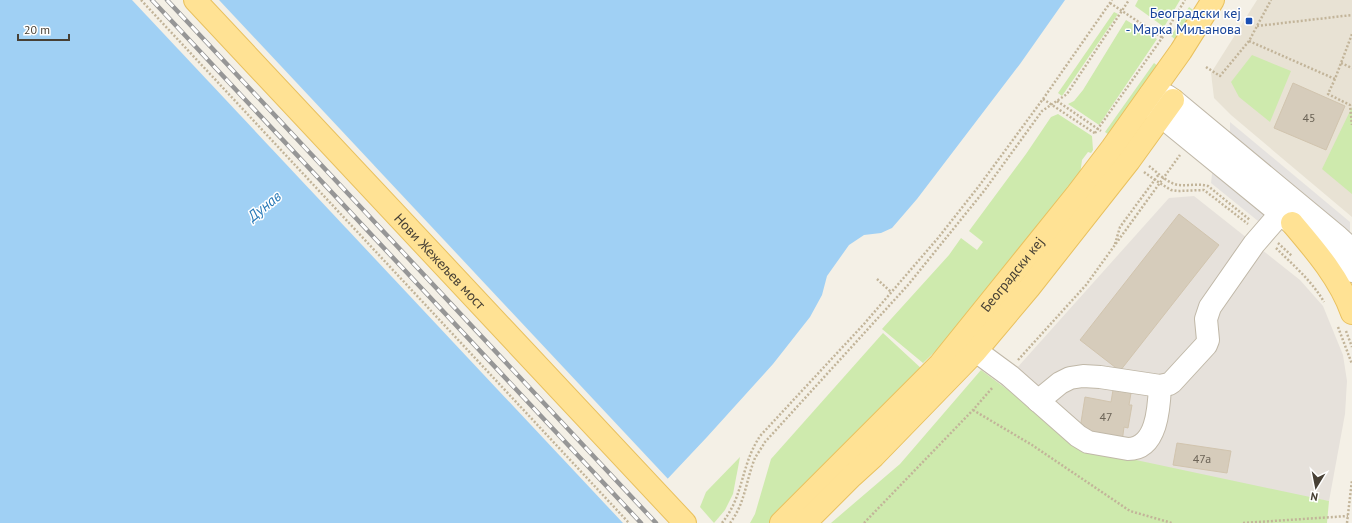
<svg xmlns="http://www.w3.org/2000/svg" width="1352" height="523" font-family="'PT Sans',sans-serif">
<rect width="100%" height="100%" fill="#f4f0e6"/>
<polygon fill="#e8e2d4" points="1257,0 1352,0 1352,217 1231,115 1214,98 1211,73"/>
<polygon fill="#e6e1db" points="1194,196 1300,280 1323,306 1343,355 1347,381 1345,414 1329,501 1106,464 999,388 1169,198"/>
<g fill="#ceeaad">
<polygon points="1138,0 1180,0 1164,27 1135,6"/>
<polygon points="1189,7 1196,12 1177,41 1171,36"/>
<polygon points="1114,12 1118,14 1062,96 1058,93"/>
<polygon points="1126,20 1157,39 1099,125 1068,104 1074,101 1083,90"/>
<polygon points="1252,55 1291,71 1270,122 1239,97 1231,82"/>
<polygon points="1154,63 1159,67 1111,136 1105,132"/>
<polygon points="1352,107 1352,194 1322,169"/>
<polygon points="1058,114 1092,136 1093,150 1091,153 1088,152 1082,160 1080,175 965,323 923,363 882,329 949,255 961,238 977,250 983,242 969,231 1026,154 1051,117"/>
<polygon points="883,333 923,370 774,523 750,523 755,514 771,459"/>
<polygon points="981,370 1089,450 1329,501 1327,523 831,523 900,464"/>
<polygon points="740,457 733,494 725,510 714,523 700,507 706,492"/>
</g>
<g fill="#e5e2df">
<polygon points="1230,122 1350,222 1350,241 1230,140"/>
<polygon points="1213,165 1267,207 1263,225 1211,183"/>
</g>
<polygon fill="#a0d0f4" points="0,0 1065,0 1020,64 917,199 892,228 881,233 864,235 849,245 827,276 822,295 810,317 773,364 707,437 626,523 0,523"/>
<polygon fill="#f4f0e6" points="132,0 219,0 669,480 629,523 623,523"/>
<g fill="#d6ccbb" stroke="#d1c4ae">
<polygon points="1293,83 1345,106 1326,150 1274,128"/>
<polygon points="1179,214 1219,245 1120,371 1080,340"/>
<polygon points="1113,390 1131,393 1129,405 1132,405 1128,428 1124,427 1122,442 1079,435 1085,397 1111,402"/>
<polygon points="1177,443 1231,451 1227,473 1173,465"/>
</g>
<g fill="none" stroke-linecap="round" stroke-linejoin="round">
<defs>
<g id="minor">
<polyline points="1352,250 1338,237 1173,100 1167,96 1150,95 1155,110 1161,116 1292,223 1320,243 1342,261 1352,271"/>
<path d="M976,351L1010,376L1078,436L1088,442L1128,449C1157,449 1159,408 1160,386"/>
<polyline points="1038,401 1060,383 1070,378 1083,376 1100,377 1160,386 1169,384 1172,382 1206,345 1208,340 1206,319 1210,307 1254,244 1280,214"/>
</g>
<g id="major">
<path id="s1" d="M195,0L685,523"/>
<path d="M1292,223C1315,250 1340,279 1352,313"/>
<path id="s2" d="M781,523L940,364L1077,194L1112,148L1181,51L1213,0"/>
<polyline points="805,523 852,476 874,456 976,351 1029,288 1129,161 1173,100"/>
</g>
</defs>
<use href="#minor" stroke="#c0b8a8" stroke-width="24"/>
<use href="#major" stroke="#e9c15f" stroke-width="24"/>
<g stroke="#c2b499" stroke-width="2.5" stroke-dasharray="2 2" stroke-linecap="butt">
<polyline points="141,0 629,523"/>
<polyline points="1110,3 1163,38"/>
<polyline points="1257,26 1352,15"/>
<polyline points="1249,41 1335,79 1352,34"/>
<polyline points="1341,63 1352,68"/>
<polyline points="1206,67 1220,76 1249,41 1271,0"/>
<polyline points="1335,79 1328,94 1350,105 1352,125"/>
<polyline points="1043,99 1096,134"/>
<polyline points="1057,101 1101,131"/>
<polyline points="1095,133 1162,38 1185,0"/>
<path d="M1149,166C1157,172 1168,184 1179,185C1189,186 1198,183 1208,186L1250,220"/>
<polyline points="1144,172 1155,180 1171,190 1178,191 1204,190 1248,224"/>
<polyline points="1278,243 1292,256"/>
<polyline points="1115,244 1120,227 1159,174"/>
<path d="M1276,248C1293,265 1312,281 1324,302"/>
<polyline points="877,279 891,292"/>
<polyline points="1338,327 1352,364"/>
<polyline points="1346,331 1352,347"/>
<polyline points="1018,360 1086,285 1180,155"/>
<polyline points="973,410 1032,445 1130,511 1172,523"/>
<path d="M722,523C738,503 740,484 748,461C751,452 755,444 760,436L864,324L938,238L979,186L1043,99L1112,0"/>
<path d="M730,523C745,504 746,480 755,458C758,453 762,447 765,442L908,285L984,191L1042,111L1067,94L1129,0"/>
<polyline points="864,523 973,410 993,387"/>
<polyline points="1243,523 1348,516"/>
<polyline points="1347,523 1352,480"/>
</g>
<use href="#minor" stroke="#fff" stroke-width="22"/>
<use href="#major" stroke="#ffe294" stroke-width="22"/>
<defs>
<g id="rail">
<polyline points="152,0 641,523"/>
<polyline points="167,0 656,523"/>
</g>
</defs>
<use href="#rail" stroke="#969696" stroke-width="4.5"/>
<use href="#rail" stroke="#fff" stroke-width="3" stroke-dasharray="9" stroke-linecap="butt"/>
</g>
<rect fill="#1a4fb4" stroke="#fff" stroke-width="1.5" x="1245" y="17" width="8" height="8" rx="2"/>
<g text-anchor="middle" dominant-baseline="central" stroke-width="3" stroke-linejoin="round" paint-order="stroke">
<g font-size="12" fill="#6b6356">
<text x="1309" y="117">45</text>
<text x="1106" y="416">47</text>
<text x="1202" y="458">47a</text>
</g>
<g font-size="14" fill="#164399" stroke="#fff" text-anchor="end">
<text x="1241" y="13">Београдски кеј<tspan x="1241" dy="16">- Марка Миљанова</tspan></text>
</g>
<g font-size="14" fill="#474035" stroke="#fff">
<text stroke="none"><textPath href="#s1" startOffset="358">Нови Жежељев мост</textPath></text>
<text stroke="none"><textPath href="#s2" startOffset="340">Београдски кеј</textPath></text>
</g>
<g font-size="15" font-style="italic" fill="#297ab8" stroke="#fff">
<text transform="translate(264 206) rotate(-39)">Дунав</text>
</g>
</g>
<g transform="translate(1316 487) rotate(190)" stroke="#ffffff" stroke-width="3" paint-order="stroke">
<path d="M0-3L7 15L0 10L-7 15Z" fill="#474035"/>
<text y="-6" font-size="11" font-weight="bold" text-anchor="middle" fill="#474035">N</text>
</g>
<path d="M18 34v6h51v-6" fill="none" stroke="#474035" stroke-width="2"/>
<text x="24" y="34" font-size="12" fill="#474035" stroke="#ffffff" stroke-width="3" paint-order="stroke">20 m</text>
</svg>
